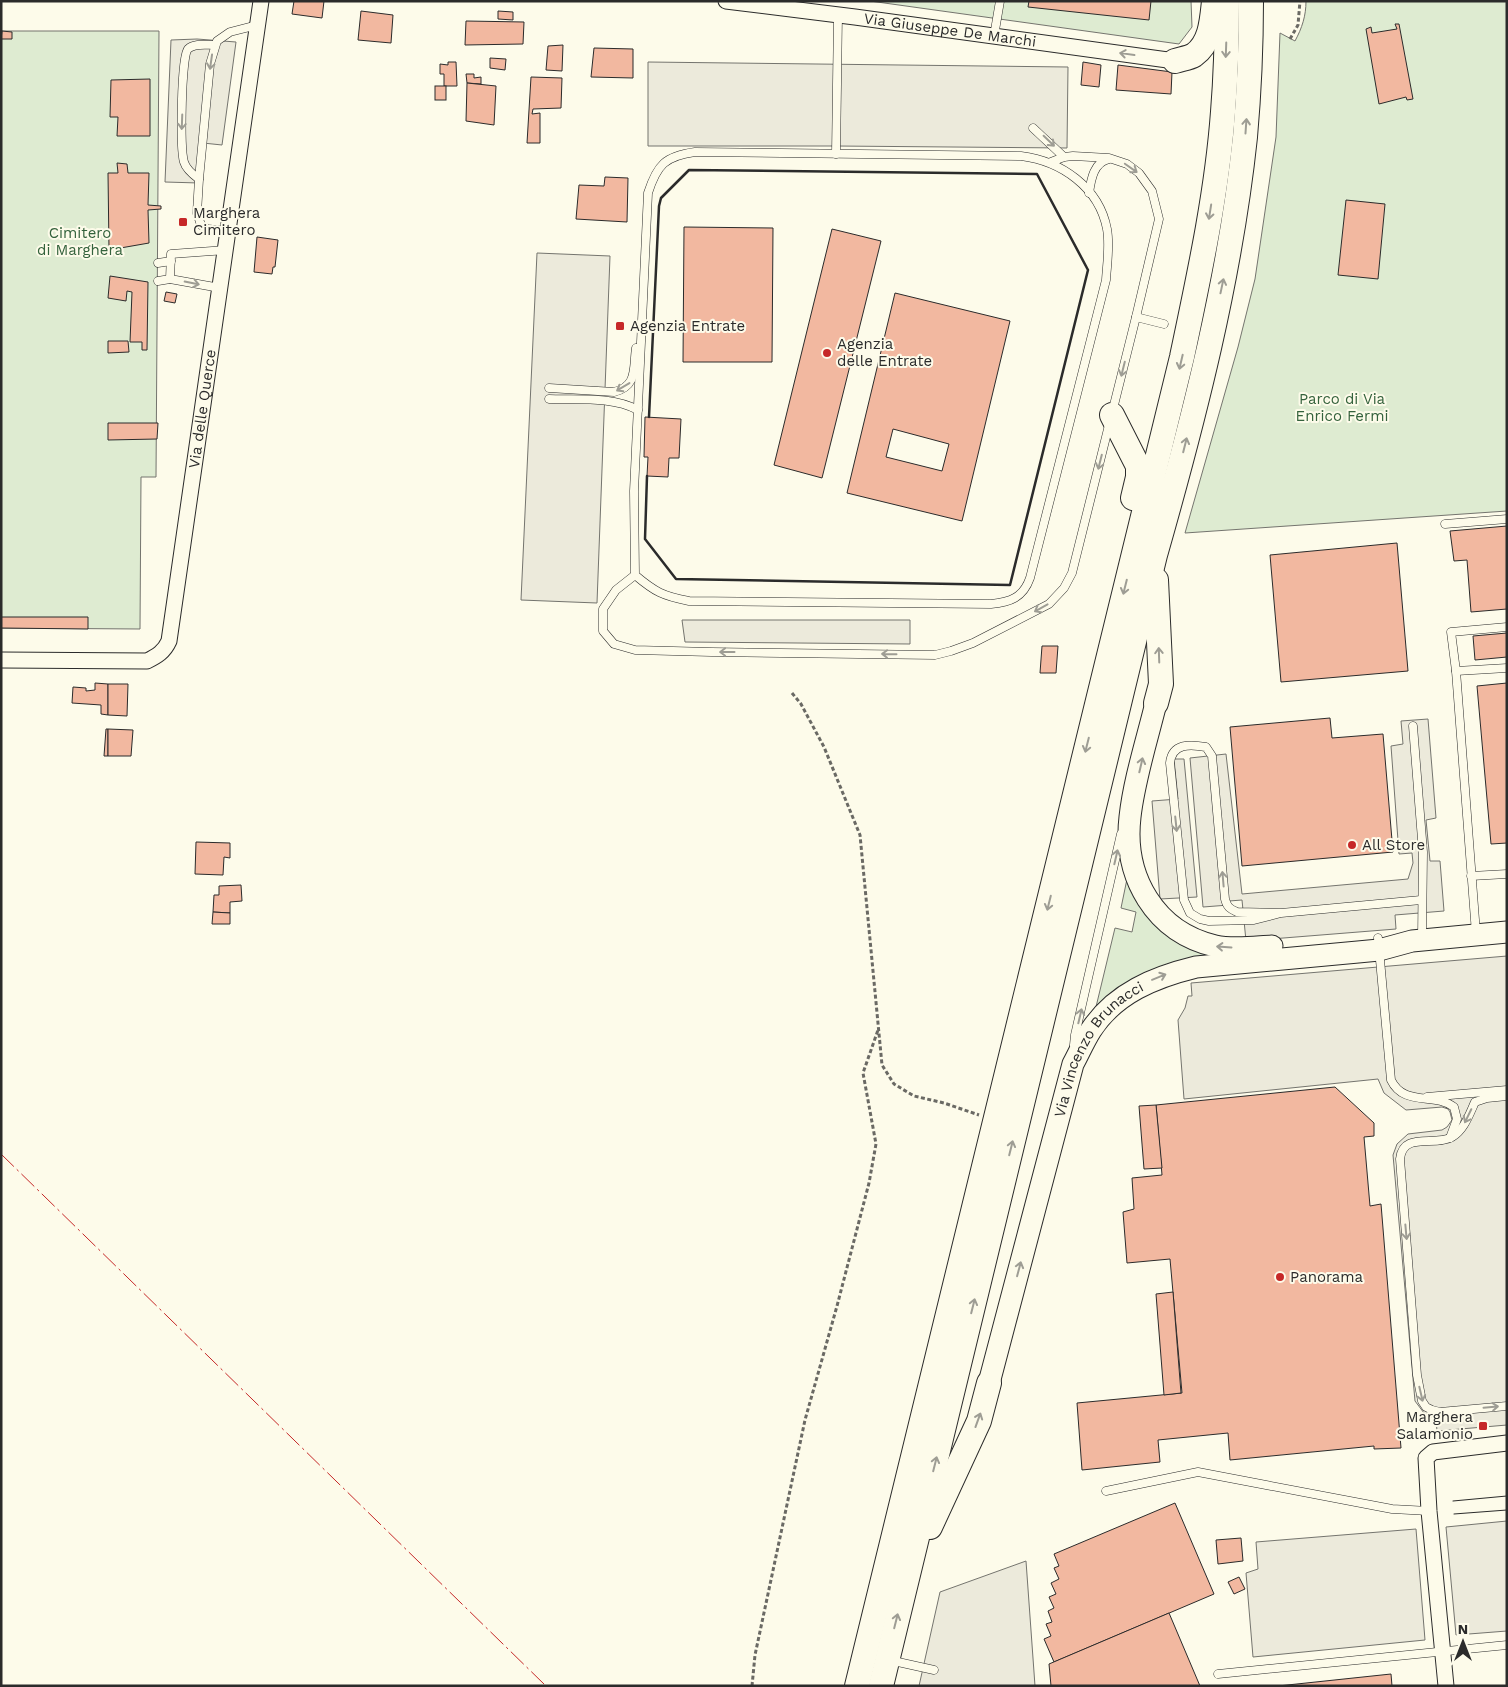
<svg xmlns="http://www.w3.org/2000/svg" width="1508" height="1687" font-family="'Work Sans',sans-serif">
<rect width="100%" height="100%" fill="#fdfbea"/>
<g fill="#deebd1" stroke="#74746e">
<polygon points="870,1 1191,1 1192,27 1179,44"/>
<path d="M1306,1H1507V511L1185,533L1238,347L1255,279L1276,137L1280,33L1295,41C1302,28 1306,16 1306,1Z"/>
<polygon points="1,31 159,31 156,477 141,477 140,629 1,628"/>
<polygon points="1127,879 1214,954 1095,1011 1115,928 1132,932 1136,912 1121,908"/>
</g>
<g fill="#eceadb" stroke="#74746e">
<polygon points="197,39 236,42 222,145 203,143 199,183 165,182 171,40"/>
<polygon points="648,62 1068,67 1067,148 836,146 648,146"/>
<polygon points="537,253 610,256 597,603 521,600"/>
<polygon points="682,620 910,620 910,644 685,642"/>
<polygon points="1428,719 1436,818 1426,820 1430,861 1440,861 1444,911 1395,915 1396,929 1246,941 1242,900 1229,901 1229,905 1203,907 1190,758 1226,754 1242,894 1408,879 1413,863 1412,853 1399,854 1391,746 1403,744 1401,721"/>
<polygon points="1174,759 1184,759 1197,897 1160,899 1152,801 1178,799"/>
<polygon points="1507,956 1507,1425 1437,1431 1436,1419 1424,1413 1415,1401 1393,1155 1397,1144 1408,1134 1442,1130 1447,1127 1452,1120 1450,1112 1448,1109 1442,1107 1406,1110 1384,1093 1378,1079 1184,1099 1178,1020 1185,1008 1188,996 1192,996 1191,983"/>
<polygon points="1507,1521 1507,1631 1456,1635 1446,1527"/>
<polygon points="1416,1529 1425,1640 1253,1657 1246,1573 1258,1569 1256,1542"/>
<polygon points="1026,1561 1035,1686 919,1686 940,1592"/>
</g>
<g fill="#f2b8a0" stroke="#2b2b2b" fill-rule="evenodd">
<polygon points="294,1 324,1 322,18 292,14"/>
<polygon points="1029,1 1151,1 1149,20 1028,7"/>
<polygon points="361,11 393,15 391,43 358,40"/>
<polygon points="498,11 513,12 513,20 498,19"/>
<polygon points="466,21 524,22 523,44 465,45"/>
<polygon points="1395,24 1399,24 1413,99 1407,100 1406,97 1379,104 1366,29 1371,27 1372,33 1397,29"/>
<polygon points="2,31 12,32 12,39 1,39"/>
<polygon points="563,45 562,71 546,70 548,46"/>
<polygon points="594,48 633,49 633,78 591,77"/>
<polygon points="490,58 506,59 505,70 490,68"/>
<polygon points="448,62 456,62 457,86 444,86 444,74 440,74 440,64 448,65"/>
<polygon points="1083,62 1101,65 1099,87 1081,85"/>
<polygon points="1118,65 1172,72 1171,94 1116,90"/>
<polygon points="466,74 474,74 474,78 481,77 481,84 467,83"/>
<polygon points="531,77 562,78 561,108 533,109 532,114 540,113 540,143 527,143"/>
<polygon points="150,79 150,136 117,136 118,117 110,117 111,80"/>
<polygon points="467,83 496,86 494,125 466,121"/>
<rect x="435" y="86" width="11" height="14"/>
<polygon points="117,163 127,164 128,173 149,173 148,205 161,206 161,209 148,210 149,243 109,250 108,173 118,173"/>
<polygon points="605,177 628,178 627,222 576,219 579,185 604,186"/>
<polygon points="1346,200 1385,204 1378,279 1338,275"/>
<polygon points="684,227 773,228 772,362 683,362"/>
<polygon points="832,229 881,241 822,478 774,465"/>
<polygon points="257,237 278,240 275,267 273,267 272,274 254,272"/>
<polygon points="110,276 148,282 147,350 142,350 142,342 130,342 132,292 127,291 126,301 108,298"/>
<polygon points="166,292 177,294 175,303 164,301"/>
<path d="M895,293L1010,321L962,521L847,493ZM893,429L949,444L942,471L886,457Z"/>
<polygon points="108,341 128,341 129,352 108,353"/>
<polygon points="645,417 681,419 679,458 669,458 668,477 647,476 648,457 644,457"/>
<polygon points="108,423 158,423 157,439 108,440"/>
<polygon points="1507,526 1507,609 1471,612 1467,560 1454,561 1450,531"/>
<polygon points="1397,543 1408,671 1281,682 1270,555"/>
<polygon points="1,617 88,617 88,629 1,628"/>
<polygon points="1507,633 1507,657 1475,660 1473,636"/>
<polygon points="1042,646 1058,646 1056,673 1040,673"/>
<polygon points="95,683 108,684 108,715 101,714 101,705 72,703 73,687 86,688 86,691 95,690"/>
<polygon points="1507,683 1507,843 1491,844 1477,686"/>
<polygon points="108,684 128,684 127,716 108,715"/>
<polygon points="1330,718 1332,738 1383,734 1393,852 1242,866 1230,727"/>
<polygon points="106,729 108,729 108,756 104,756"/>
<polygon points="108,729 133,730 131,756 108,756"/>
<polygon points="196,842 230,843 230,858 224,857 223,875 195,874"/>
<polygon points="241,885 242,901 230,902 230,913 213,912 214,895 219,895 219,886"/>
<polygon points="213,912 230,913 230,924 212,924"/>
<polygon points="1335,1087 1374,1123 1374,1136 1364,1137 1370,1206 1381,1204 1401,1448 1374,1449 1374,1446 1230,1460 1228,1433 1158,1440 1160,1462 1082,1470 1077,1403 1182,1393 1170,1259 1127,1263 1123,1212 1134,1209 1132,1178 1162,1175 1156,1105"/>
<polygon points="1156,1105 1162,1168 1144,1169 1139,1106"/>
<polygon points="1173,1292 1181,1393 1164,1395 1156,1294"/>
<polygon points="1175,1503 1214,1594 1054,1662 1044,1639 1051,1636 1046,1624 1052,1622 1048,1611 1054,1608 1049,1597 1056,1594 1051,1583 1059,1579 1054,1568 1059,1566 1054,1554"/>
<polygon points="1241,1538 1243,1561 1218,1564 1216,1540"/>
<polygon points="1239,1577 1245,1589 1234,1594 1228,1582"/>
<polygon points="1169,1613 1200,1686 1051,1686 1049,1664"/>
<polygon points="1391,1674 1392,1686 1278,1686"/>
</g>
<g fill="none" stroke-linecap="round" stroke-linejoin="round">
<defs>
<g id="lane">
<polyline points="994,36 1000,1"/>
<polyline points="1033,128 1064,157"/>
<path d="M695,152L1021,156C1061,161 1099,187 1107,229C1110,245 1107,264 1106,280L1030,578C1023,598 1010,602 991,604L689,601C663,596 655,592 635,575L634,491L648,193C657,165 665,156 695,152Z"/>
<polyline points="836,154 838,15"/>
<path d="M199,179C192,174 186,169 184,162C180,149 181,56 188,49C194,43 206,45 214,45"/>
<path d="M1089,193C1091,179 1094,162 1109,159"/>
<polyline points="229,231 207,229 201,225 197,213 199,179 210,64 217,41 230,32 257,25"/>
<polyline points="158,263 171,261"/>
<polyline points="158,281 170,279"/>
<polyline points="220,288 170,279 171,254 226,250"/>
<polyline points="1136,317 1164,324"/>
<path d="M549,388L614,392C638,386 633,368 636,348"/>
<path d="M549,399C578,400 612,396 638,410"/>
<polyline points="1445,524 1507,519"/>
<polyline points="635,575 616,590 603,609 603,631 614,644 635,650 711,652 935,655 951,651 973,643 1049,604 1064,588 1072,573 1136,317 1159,219 1152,191 1139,173 1127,164 1109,158 1073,156 1064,157 1051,162"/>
<polyline points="1456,671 1507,668"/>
<polyline points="1413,726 1423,852 1422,938"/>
<polyline points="1471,876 1507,874"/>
<path d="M1281,913L1254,920L1209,921L1200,919L1190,913L1184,900L1170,763C1172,743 1190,744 1206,747L1212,756L1225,899C1227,907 1230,909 1237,912L1281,913L1421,900"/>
<polyline points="1476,933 1456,671 1451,632 1507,627"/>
<path d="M1378,938L1391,1080C1404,1107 1434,1092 1454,1107L1457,1119L1450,1138"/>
<polyline points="1074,1045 1075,1035 1121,834"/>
<path d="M1507,1096L1487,1098L1475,1102C1469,1115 1464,1130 1452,1137C1435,1147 1403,1131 1400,1159L1417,1375L1422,1401L1426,1407L1432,1410L1440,1412L1507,1406"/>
<polyline points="1427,1097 1507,1090"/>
<polyline points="1106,1491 1198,1472 1392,1509 1429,1511"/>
<polyline points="889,1660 934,1670"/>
<polyline points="1218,1674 1507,1645"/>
</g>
<g id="street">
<path id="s1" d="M726,1L855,17L1175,61"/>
<path id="s2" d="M1,660L147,661C157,656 164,652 169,641L261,1"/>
<polyline points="1446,1686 1429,1511 1426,1458 1433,1452 1507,1443"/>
</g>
<g id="secondary">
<path d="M1156,703C1147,740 1134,780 1130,817C1123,877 1155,932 1215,946C1233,950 1254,947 1272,946"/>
<path id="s3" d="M989,1383L1073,1064C1079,1053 1084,1041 1091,1030C1115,993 1155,977 1196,967L1358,952L1379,950L1412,941L1507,932"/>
</g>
<g id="primary">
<path d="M1175,61C1181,59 1189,58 1194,55C1211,43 1212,20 1214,1"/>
<polyline points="1112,415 1138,466 1138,477 1133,498"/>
<polyline points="1156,703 1161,684 1156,580"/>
<polyline points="930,1527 979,1421 989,1383"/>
<path d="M857,1686L1182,357C1199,276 1217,194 1223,112C1226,75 1227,38 1227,1"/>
<path d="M881,1686L1155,555C1194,418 1230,279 1245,137C1249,92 1251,47 1251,1"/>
</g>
</defs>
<use href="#lane" stroke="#2b2b2b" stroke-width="9"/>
<use href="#street" stroke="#2b2b2b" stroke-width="17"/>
<use href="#secondary" stroke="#2b2b2b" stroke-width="23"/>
<use href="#primary" stroke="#2b2b2b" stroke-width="26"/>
<g stroke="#6a6964" stroke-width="3" stroke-dasharray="4 2.5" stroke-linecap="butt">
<polyline points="1290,39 1298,25 1300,1"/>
<polyline points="792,693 801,704 824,747 860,835 882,1065 894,1084 914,1096 944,1103 979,1115"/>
<polyline points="752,1686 755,1655 805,1420 837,1306 869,1183 876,1144 863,1073 878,1030"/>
</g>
<use href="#lane" stroke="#fdfbea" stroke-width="8"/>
<use href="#street" stroke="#fdfbea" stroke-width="15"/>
<use href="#secondary" stroke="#fdfbea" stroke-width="21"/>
<use href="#primary" stroke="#fdfbea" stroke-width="24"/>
<g stroke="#2b2b2b" stroke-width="1">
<polyline points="1453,1501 1507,1496"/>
<polyline points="1454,1514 1507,1510"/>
</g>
<polyline stroke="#2b2b2b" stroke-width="2.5" points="647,476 645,539 676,579 1010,585 1088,270 1037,174 689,170 661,198 659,206 649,417"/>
<polyline stroke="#c62828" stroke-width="1" stroke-dasharray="18 4 2.5 4" stroke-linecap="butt" points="1,1154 546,1686"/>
</g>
<defs><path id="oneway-shaft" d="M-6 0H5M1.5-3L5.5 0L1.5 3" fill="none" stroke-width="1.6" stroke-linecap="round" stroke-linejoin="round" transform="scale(1.25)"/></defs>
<g stroke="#9e9d94">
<use href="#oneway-shaft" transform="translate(1226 50) rotate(92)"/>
<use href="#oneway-shaft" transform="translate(1127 54) rotate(-172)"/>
<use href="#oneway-shaft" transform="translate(211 62) rotate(98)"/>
<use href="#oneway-shaft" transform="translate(182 122) rotate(92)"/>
<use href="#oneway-shaft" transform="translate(1246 126) rotate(-86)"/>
<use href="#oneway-shaft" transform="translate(1049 141) rotate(44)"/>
<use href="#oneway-shaft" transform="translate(1131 168) rotate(35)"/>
<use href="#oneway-shaft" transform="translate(1210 212) rotate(99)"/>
<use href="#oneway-shaft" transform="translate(192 283) rotate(11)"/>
<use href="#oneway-shaft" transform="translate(1222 286) rotate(-78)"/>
<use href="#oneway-shaft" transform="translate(1181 362) rotate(103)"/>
<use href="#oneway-shaft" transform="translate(1123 369) rotate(104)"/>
<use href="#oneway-shaft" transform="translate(623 387) rotate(149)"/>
<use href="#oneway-shaft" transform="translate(1185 445) rotate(-76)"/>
<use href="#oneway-shaft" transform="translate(1100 462) rotate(104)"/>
<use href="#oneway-shaft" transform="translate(1125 587) rotate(104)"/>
<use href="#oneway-shaft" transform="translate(1041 608) rotate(151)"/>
<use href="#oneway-shaft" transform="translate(727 652) rotate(-180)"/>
<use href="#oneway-shaft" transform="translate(889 654) rotate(-179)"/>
<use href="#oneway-shaft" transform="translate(1159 655) rotate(-92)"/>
<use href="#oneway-shaft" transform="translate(1087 745) rotate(104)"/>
<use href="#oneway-shaft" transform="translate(1141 765) rotate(-77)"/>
<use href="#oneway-shaft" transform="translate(1176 824) rotate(84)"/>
<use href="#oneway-shaft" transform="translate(1116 857) rotate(-77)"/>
<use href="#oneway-shaft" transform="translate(1223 879) rotate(-95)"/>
<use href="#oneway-shaft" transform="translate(1049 903) rotate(104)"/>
<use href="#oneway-shaft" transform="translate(1224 947) rotate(-176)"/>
<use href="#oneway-shaft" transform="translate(1159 977) rotate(-22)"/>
<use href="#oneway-shaft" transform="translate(1080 1016) rotate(-77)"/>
<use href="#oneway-shaft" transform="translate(1468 1116) rotate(116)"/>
<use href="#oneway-shaft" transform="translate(1011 1148) rotate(-76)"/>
<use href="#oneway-shaft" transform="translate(1406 1232) rotate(85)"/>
<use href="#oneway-shaft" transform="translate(1019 1269) rotate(-75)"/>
<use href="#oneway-shaft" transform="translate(973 1306) rotate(-76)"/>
<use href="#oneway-shaft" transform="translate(1421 1394) rotate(77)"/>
<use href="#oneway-shaft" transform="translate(1491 1407) rotate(-5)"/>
<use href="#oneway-shaft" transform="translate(978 1420) rotate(-70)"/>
<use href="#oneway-shaft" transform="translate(935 1464) rotate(-76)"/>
<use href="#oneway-shaft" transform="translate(896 1621) rotate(-76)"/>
</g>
<g fill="#c62828" stroke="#fdfbea" stroke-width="2">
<rect x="178" y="217" width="10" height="10" rx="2.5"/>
<rect x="615" y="321" width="10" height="10" rx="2.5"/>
<circle cx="827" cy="353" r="5"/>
<circle cx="1352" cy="845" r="5"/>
<circle cx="1280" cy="1277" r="5"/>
<rect x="1478" y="1421" width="10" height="10" rx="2.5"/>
</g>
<g text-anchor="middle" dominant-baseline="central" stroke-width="4" stroke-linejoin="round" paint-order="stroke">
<g font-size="15" fill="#2b2b2b" stroke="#fdfbea">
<text stroke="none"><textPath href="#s1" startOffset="226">Via Giuseppe De Marchi</textPath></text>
<text stroke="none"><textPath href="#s2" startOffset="411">Via delle Querce</textPath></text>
<text stroke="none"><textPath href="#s3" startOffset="356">Via Vincenzo Brunacci</textPath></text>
</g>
<g font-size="15" fill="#2b2b2b" stroke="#fdfbea" text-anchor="start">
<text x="193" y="213">Marghera<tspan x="193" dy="17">Cimitero</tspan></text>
<text x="630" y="326">Agenzia Entrate</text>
<text x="837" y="344">Agenzia<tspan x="837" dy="17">delle Entrate</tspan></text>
<text x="1362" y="845">All Store</text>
<text x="1290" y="1277">Panorama</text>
<text x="1473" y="1417" text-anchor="end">Marghera<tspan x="1473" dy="17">Salamonio</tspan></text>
</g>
<g font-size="15" fill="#34623c" stroke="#fdfbea">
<text x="80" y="233">Cimitero<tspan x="80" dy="17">di Marghera</tspan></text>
<text x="1342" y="399">Parco di Via<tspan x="1342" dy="17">Enrico Fermi</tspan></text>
</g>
</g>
<rect width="1508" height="1687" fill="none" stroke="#2b2b2b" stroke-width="5"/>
<g transform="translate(1463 1642)" stroke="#fdfbea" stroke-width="4" paint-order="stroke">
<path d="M0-4L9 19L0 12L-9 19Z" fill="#2b2b2b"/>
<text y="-8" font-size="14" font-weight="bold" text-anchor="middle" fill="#2b2b2b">N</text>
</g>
</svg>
